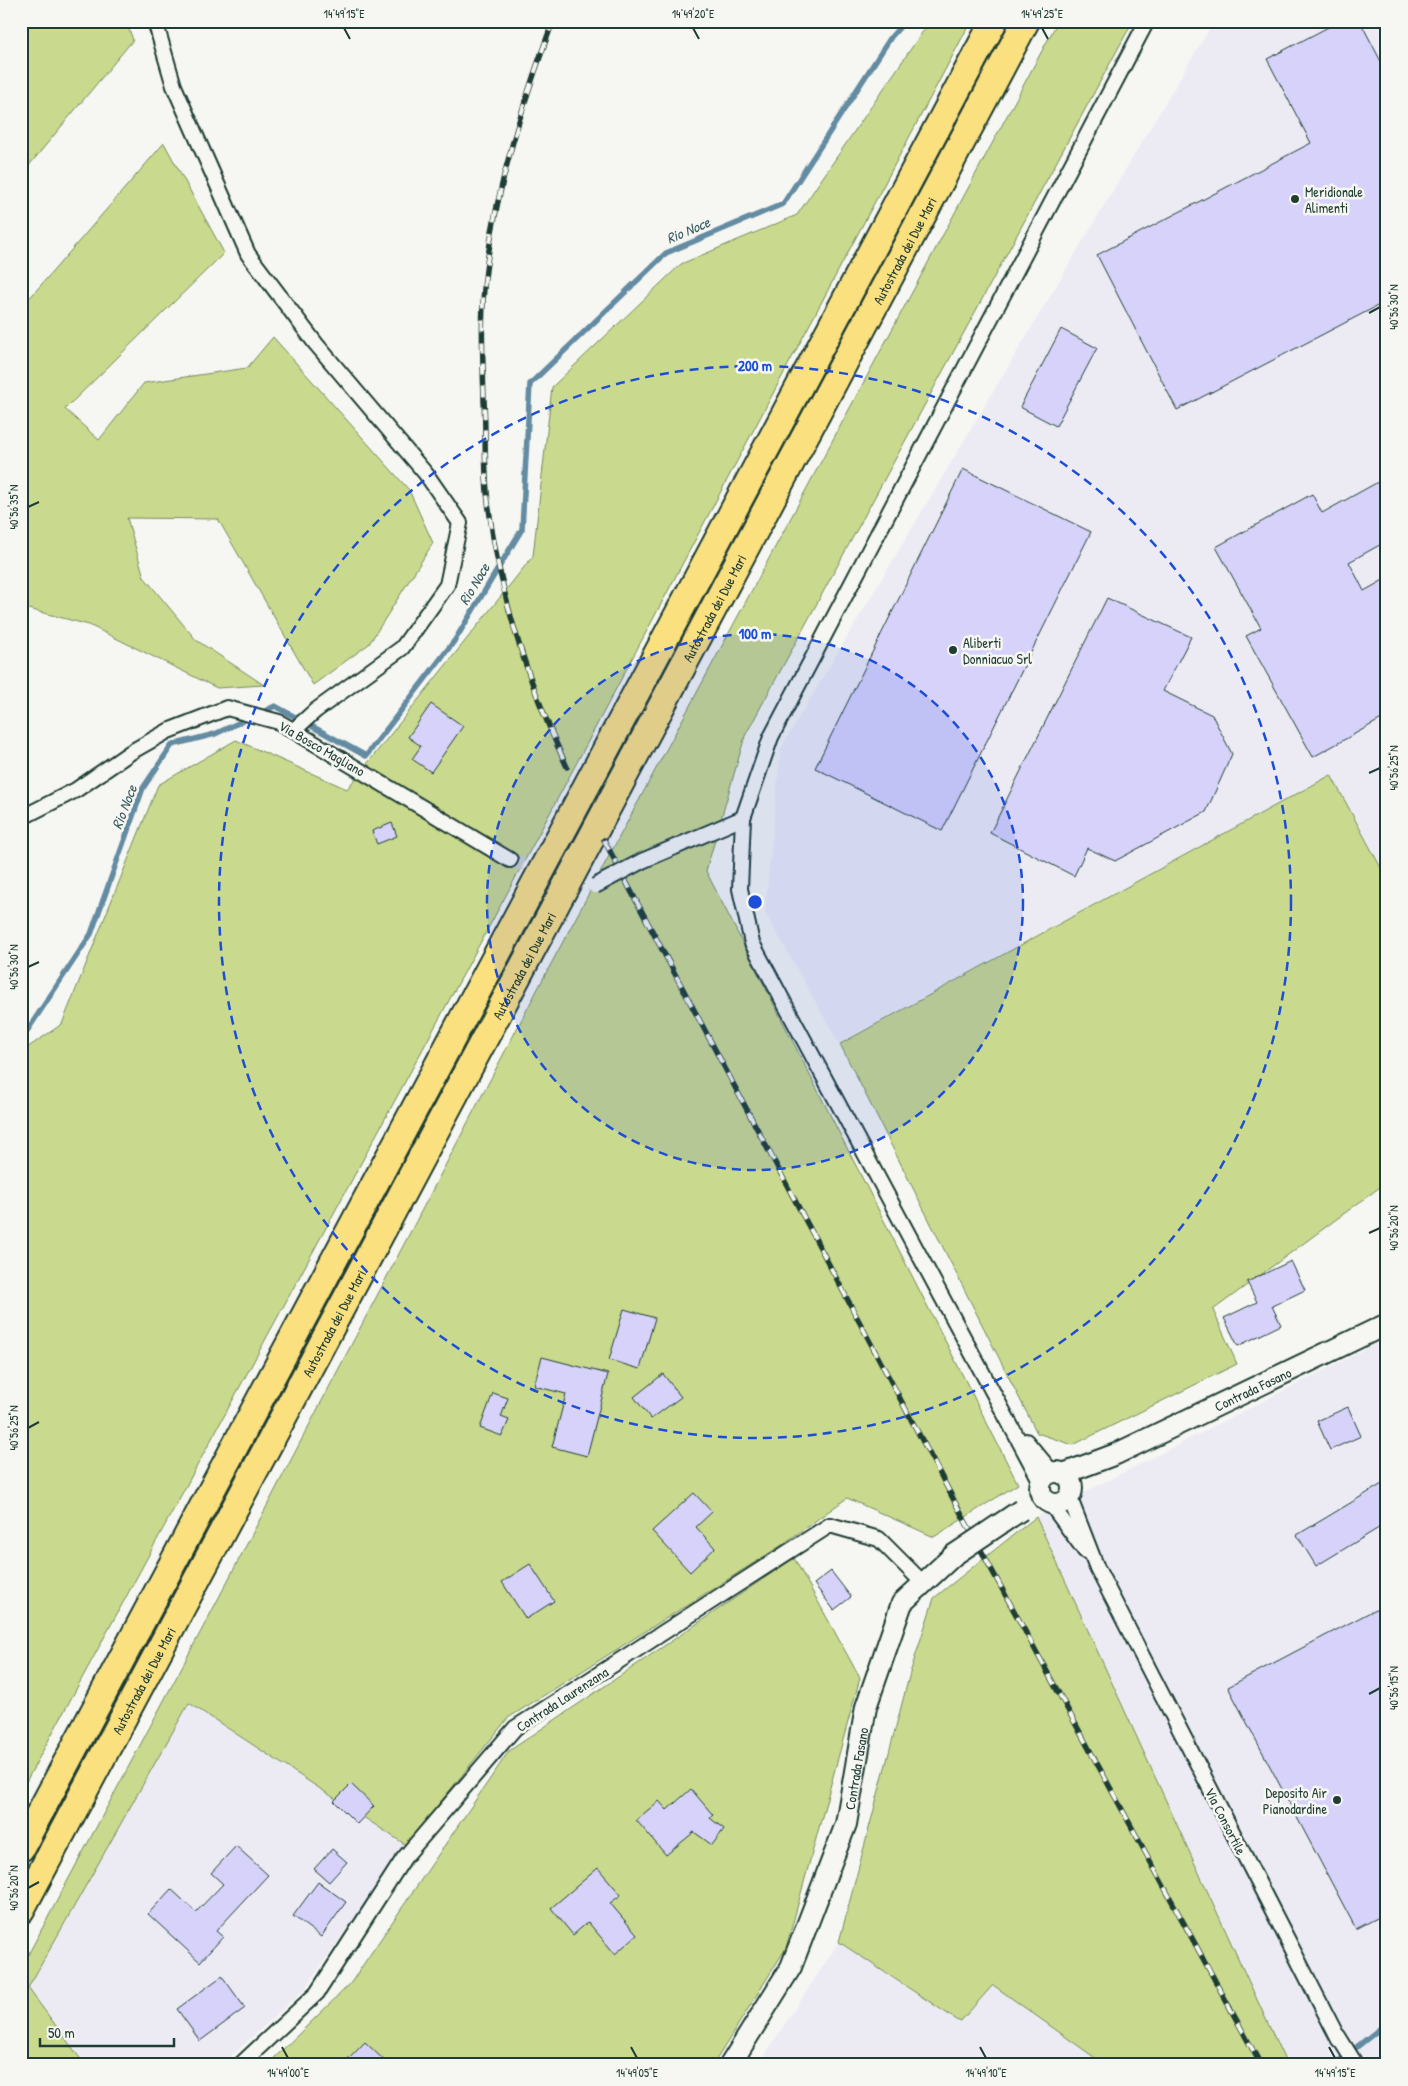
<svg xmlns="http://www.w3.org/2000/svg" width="1408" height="2086" font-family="'Patrick Hand',sans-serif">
<rect width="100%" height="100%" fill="#f6f6f2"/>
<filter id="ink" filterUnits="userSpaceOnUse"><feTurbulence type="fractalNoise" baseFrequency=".02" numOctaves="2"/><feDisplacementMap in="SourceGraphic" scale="10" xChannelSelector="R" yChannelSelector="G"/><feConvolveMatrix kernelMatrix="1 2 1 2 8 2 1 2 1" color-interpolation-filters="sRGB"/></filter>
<g filter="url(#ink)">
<g fill="#ecebf4">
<polygon points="1214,21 1387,21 1387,879 1331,775 839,1043 765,912 781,748"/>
<polygon points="1387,1338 1387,2065 1287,2065 1036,1517"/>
<polygon points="189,1703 406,1845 304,1990 221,2065 85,2065 27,1989"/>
<polygon points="839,1942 960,2022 993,1985 1105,2065 758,2065"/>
</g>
<g fill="#c9d98d" stroke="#748b60">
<polygon points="21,21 126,21 133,40 21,175"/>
<polygon points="930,21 971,21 517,875 21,1791 21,1052 62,1024 158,785 236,740 347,789 533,556 552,387 681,264 797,215"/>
<polygon points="1058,21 1133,21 745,736 706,871 1018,1484 934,1537 847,1498 779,1547 508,1718 406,1845 189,1703 28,1988 85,2065 21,2065 21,1968 215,1605 544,977"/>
<polygon points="164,143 224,253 65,409 99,440 144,383 247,368 273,337 409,490 433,543 369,644 313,685 218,519 127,518 144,577 196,640 264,685 217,688 89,625 21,607 21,304 28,300"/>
<polygon points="1331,775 1387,879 1387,1182 1213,1310 1237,1364 1073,1445 1037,1433 840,1044"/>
<polygon points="1036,1517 1287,2065 1105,2065 993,1985 960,2022 839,1942 910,1673 934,1598"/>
<polygon points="794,1558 860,1678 786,1948 713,2065 267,2065 350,1984 509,1751"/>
</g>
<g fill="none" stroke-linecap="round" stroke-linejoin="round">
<g stroke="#648ba2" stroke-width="5.5">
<polyline points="259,714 275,706 366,756 455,640 522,529 530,384 666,253 783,204 891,37 905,21"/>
<polyline points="21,1040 91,934 143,788 172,745 215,734 251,717"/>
<polyline points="1334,2065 1387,2023"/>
</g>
</g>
<g fill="#d6d2fa" stroke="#1f3d34">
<polygon points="1340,21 1360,21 1387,73 1387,301 1177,410 1097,255 1311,143 1267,59"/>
<polygon points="1061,329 1097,348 1056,426 1020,407"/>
<polygon points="963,469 1091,532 942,831 815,768"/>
<polygon points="1387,477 1387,541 1349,562 1364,591 1387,578 1387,716 1313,757 1246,636 1261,628 1216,547 1312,494 1322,513"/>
<polygon points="1107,598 1191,637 1163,691 1212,715 1232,754 1206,812 1115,861 1087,848 1074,876 990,833"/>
<polygon points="431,704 463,726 431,772 412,759 421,746 408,737"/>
<polygon points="392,823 397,836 377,844 372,831"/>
<polygon points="1291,1261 1305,1290 1272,1306 1281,1325 1238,1346 1224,1318 1257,1302 1247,1282"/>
<polygon points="624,1309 655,1318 640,1369 609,1360"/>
<polygon points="542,1357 608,1374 587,1456 552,1447 566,1394 534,1386"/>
<polygon points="663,1374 681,1397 651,1419 634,1397"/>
<polygon points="493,1393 508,1398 501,1417 509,1420 502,1436 480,1428"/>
<polygon points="1348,1407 1361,1436 1330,1450 1317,1421"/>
<polygon points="1387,1481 1387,1523 1316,1566 1297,1535"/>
<polygon points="694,1493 712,1512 696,1527 715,1548 690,1572 652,1531"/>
<polygon points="530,1564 554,1601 526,1619 502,1582"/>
<polygon points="831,1571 851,1597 834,1610 814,1584"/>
<polygon points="1378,1608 1387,1623 1387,1913 1356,1929 1228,1687"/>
<polygon points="351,1784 374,1806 357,1824 334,1801"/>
<polygon points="691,1789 713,1815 710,1818 724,1829 712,1845 694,1832 666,1855 636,1820 659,1801 667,1810"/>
<polygon points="236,1846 268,1875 216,1931 223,1937 200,1962 148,1914 171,1889 196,1912 223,1884 211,1873"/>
<polygon points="332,1849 347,1862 329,1882 314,1869"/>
<polygon points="598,1868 621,1895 610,1903 637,1935 615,1954 588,1922 573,1935 551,1908"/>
<polygon points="318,1882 346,1902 321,1937 293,1916"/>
<polygon points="222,1976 245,2008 200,2041 177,2009"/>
<polygon points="365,2042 389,2065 343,2065"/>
</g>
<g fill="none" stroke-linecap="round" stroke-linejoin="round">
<polyline stroke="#cbd1cc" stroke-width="14" stroke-dasharray="14 7" stroke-linecap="butt" points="510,860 595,886"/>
<defs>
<g id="minor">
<polyline points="155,21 174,86 248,254 316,344 426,474 460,523 447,585 402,648 315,711 294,730"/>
<polyline points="21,818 76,790 131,752 168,731 227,708 279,722 510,860"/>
<polyline points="642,861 743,818"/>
<polyline points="1026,1441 1052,1472"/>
<polyline points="1041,1482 752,943 740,889 743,818 771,737 1147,21"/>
<polyline points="1069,1496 1097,1568 1339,2040 1338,2036 1356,2065"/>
<polyline points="1050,1503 1085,1551"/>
<polyline points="240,2065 317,1993 404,1858 515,1728 830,1525 879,1539 922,1582"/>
</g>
<g id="secondary">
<circle cx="1056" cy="1488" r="16"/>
<path id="s1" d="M1063,1474L1116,1454L1387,1324"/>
<path id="s2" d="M730,2065L791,1967L846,1824L866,1707L902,1603L954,1555"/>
</g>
<g id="motorway">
<polyline points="21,1848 994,21"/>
<path id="s3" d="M21,1910L1026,21"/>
</g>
</defs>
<use href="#minor" stroke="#1f3d34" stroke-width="18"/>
<use href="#secondary" stroke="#1f3d34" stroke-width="24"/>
<use href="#motorway" stroke="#1f3d34" stroke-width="30"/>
<use href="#minor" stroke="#f6f6f2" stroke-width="14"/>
<use href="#secondary" stroke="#f6f6f2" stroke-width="20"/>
<use href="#motorway" stroke="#fbe080" stroke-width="26"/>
<defs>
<g id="rail">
<path d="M553,21C523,102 497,185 486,270C480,314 483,358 484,401C486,434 484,469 488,502C499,594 528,683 567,767"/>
<polyline points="604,840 957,1506 1261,2065"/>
</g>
</defs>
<use href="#rail" stroke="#1f3d34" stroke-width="5.5"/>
<use href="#rail" stroke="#f6f6f2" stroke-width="4" stroke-dasharray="11" stroke-linecap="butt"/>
<defs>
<polyline id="minor-bridge" points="595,886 642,861"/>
<polyline id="secondary-bridge" points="954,1555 1021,1510"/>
</defs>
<use href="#minor-bridge" stroke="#1f3d34" stroke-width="18" stroke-linecap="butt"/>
<use href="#secondary-bridge" stroke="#1f3d34" stroke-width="24" stroke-linecap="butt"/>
<use href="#minor-bridge" stroke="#f6f6f2" stroke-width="14"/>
<use href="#secondary-bridge" stroke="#f6f6f2" stroke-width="20"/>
</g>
</g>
<path fill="none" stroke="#1f3d34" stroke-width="2" d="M344,28L350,39M693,28L699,39M1042,28L1048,39M1369,313L1380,307M28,507L39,502M1369,773L1380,768M28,967L39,962M1369,1233L1380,1228M28,1428L39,1422M1369,1694L1380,1688M28,1888L39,1882M282,2047L288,2058M631,2047L637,2058M980,2047L986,2058M1329,2047L1335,2058"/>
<circle cx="755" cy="902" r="268" fill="#1d4ed8" fill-opacity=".12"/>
<g fill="none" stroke="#1d4ed8" stroke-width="2.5" stroke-dasharray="9 6">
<circle cx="755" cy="902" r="268"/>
<circle cx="755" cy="902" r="536"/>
</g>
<g fill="#1f3d34" stroke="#f6f6f2" stroke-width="2">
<circle cx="1295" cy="199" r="5"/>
<circle cx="953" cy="650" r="5"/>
<circle cx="1337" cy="1800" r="5"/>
</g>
<g text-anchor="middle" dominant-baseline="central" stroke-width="5" stroke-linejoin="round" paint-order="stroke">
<g font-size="14" fill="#1f3d34" stroke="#f6f6f2" text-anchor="start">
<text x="1305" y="191">Meridionale<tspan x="1305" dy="16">Alimenti</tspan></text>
<text x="963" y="642">Aliberti<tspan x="963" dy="16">Donniacuo Srl</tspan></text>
<text x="1327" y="1792" text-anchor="end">Deposito Air<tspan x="1327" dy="16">Pianodardine</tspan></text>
</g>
<g font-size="14" fill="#1f3d34" stroke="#f6f6f2">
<text stroke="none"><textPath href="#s3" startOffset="1880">Autostrada dei Due Mari</textPath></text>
<text stroke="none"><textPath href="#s3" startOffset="1475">Autostrada dei Due Mari</textPath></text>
<text transform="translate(322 748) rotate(30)">Via Bosco Magliano</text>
<text stroke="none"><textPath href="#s3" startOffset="1070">Autostrada dei Due Mari</textPath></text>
<text stroke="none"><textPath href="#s3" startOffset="665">Autostrada dei Due Mari</textPath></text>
<text stroke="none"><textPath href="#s1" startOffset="208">Contrada Fasano</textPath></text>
<text stroke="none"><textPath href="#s3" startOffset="260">Autostrada dei Due Mari</textPath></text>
<text transform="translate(562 1699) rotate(-33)">Contrada Laurenzana</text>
<text stroke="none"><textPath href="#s2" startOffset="325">Contrada Fasano</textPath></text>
<text transform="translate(1226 1821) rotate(63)">Via Consortile</text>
</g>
<g font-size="15" font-style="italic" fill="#3c5e62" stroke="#f6f6f2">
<text transform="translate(688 230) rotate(-23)">Rio Noce</text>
<text transform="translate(474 584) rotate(-59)">Rio Noce</text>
<text transform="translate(124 807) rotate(-69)">Rio Noce</text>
</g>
</g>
<circle cx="755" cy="902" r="8" fill="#1d4ed8" stroke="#f6f6f2" stroke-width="2.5"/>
<g font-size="15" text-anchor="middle" font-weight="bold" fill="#1d4ed8" stroke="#f6f6f2" stroke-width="5" stroke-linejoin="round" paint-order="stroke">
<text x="755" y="371">200 m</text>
<text x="755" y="639">100 m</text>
</g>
<rect width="1408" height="2086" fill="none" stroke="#f6f6f2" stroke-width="55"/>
<path d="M40 2038v8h134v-8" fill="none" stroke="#1f3d34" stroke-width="2.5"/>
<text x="48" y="2038" font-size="15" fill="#1f3d34" stroke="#f6f6f2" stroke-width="4" paint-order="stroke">50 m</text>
<rect x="28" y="28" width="1352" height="2030" fill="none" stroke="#1f3d34" stroke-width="2"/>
<g font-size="12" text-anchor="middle" fill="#1f3d34">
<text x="344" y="18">14°49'15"E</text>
<text x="693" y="18">14°49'20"E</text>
<text x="1042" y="18">14°49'25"E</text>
<text transform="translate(1394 307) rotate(-90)" y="4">40°56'30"N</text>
<text transform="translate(14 507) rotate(-90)" y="4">40°56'35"N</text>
<text transform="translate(1394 768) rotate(-90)" y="4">40°56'25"N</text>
<text transform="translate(14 967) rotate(-90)" y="4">40°56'30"N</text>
<text transform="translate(1394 1228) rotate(-90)" y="4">40°56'20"N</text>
<text transform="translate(14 1428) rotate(-90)" y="4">40°56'25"N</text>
<text transform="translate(1394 1688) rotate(-90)" y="4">40°56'15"N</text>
<text transform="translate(14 1888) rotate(-90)" y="4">40°56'20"N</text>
<text x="288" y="2077">14°49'00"E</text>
<text x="637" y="2077">14°49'05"E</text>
<text x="986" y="2077">14°49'10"E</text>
<text x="1335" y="2077">14°49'15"E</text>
</g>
</svg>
